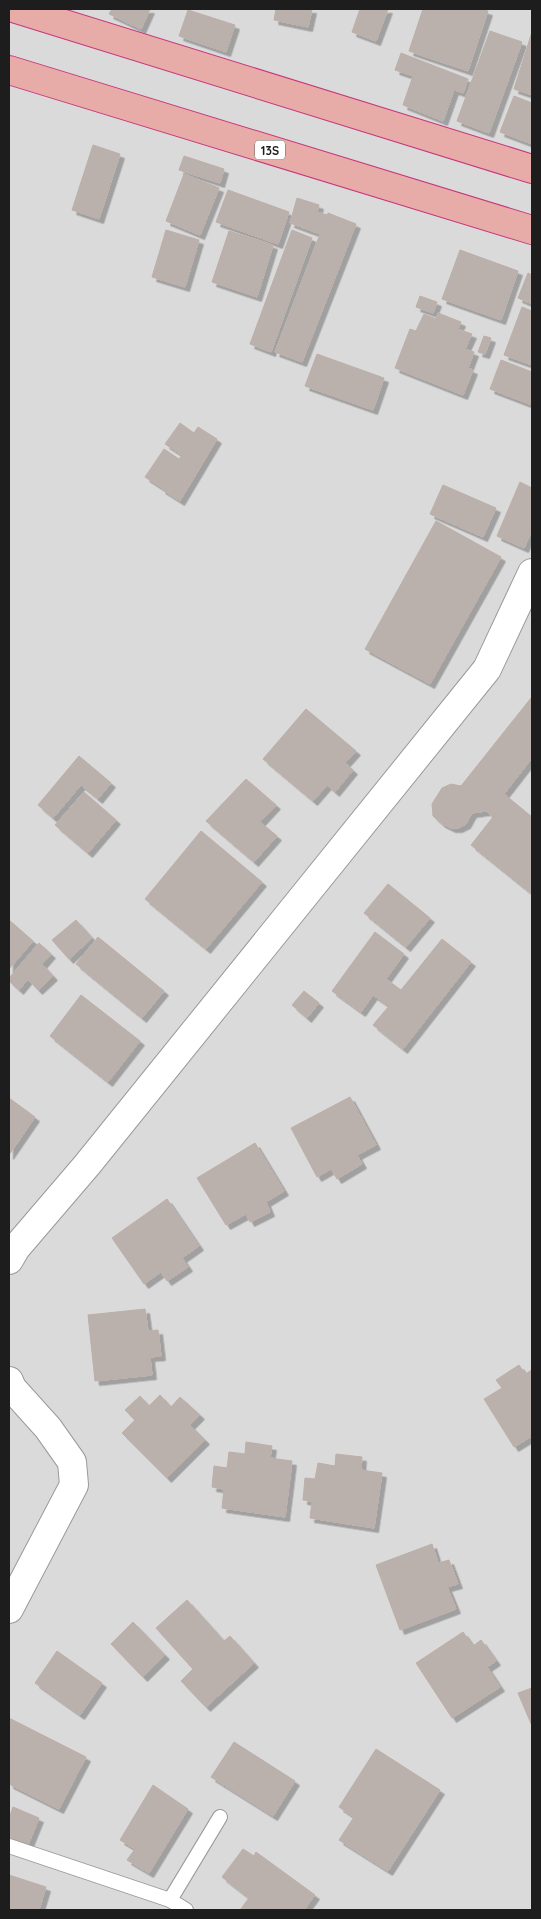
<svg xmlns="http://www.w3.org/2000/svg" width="541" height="1919" font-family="Quicksand,sans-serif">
<defs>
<filter id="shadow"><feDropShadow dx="4.5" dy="4.5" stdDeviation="0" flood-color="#0004"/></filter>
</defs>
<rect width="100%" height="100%" fill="#ede9e4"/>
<rect fill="#dbdada" x="9" y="9" width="523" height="1901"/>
<g fill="#bab1ad" stroke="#bdaea8" filter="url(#shadow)">
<polygon points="112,9 150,9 141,29 109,14"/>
<polygon points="276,9 312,9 308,27 274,20"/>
<polygon points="360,9 388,9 376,41 352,32"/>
<polygon points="423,9 481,9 488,11 468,71 409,51"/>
<polygon points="188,10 235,25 226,52 179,36"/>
<polygon points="490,31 522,42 489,133 457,121"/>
<polygon points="532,32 532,95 514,89"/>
<polygon points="401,53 468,79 463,93 454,90 443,121 403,105 413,76 395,70"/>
<polygon points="514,96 532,103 532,144 500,132"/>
<polygon points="93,145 120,154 99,219 72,210"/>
<polygon points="184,156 224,169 220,183 179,170"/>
<polygon points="184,174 219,188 200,235 166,221"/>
<polygon points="228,190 289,212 278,244 216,222"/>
<polygon points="297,198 319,205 317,212 327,215 328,213 356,224 302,362 275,352 320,234 290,223"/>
<polygon points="166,230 199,240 185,287 152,277"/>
<polygon points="292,230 312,238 271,352 250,344"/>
<polygon points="229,231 273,245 257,297 212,282"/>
<polygon points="460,250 518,271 501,320 442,299"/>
<polygon points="528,273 532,275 532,304 518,298"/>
<polygon points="420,296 437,302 433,313 416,307"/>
<polygon points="522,307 532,311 532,365 504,355"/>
<polygon points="438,313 461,322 458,329 472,334 465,349 474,352 468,368 473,370 463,395 395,368 410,329 416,331 424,314 436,319"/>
<polygon points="484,336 491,338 485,354 478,352"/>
<polygon points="317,354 384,378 373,410 305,386"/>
<polygon points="501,360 532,372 532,405 490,389"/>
<polygon points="180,423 194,433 198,427 217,439 180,501 161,489 162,488 145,477 164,449 179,459 182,455 165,444"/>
<polygon points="520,482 532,488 532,530 524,548 497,536"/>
<polygon points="443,485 496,508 483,537 430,514"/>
<polygon points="436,521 501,557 430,684 365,649"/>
<polygon points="531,698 532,758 504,794 532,817 532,894 471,845 493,817 486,811 472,813 466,824 458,828 451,828 441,823 433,816 432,804 442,788 451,784 461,786"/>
<polygon points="306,709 356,751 345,763 353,770 335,792 327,785 313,801 263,759"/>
<polygon points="79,756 111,783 98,799 81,785 53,818 38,805"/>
<polygon points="246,779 276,805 260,822 277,836 254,862 206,821"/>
<polygon points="84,792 116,820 88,853 55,825"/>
<polygon points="201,831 262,882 206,949 145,899"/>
<polygon points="388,884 430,918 406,947 364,913"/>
<polygon points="9,920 33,941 9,969"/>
<polygon points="76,920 92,938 69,959 52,940"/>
<polygon points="375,932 404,954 386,979 401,990 442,939 471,962 403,1049 373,1025 389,1006 373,995 361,1012 332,991"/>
<polygon points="98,937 164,991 142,1018 76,964"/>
<polygon points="39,943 51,954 42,964 53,976 38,990 28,979 19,990 9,981 9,978"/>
<polygon points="304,991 319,1003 307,1018 292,1005"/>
<polygon points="81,995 140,1041 108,1082 50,1036"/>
<polygon points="350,1097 376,1145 357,1155 362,1164 337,1179 331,1169 317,1177 291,1128"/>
<polygon points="9,1098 35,1117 9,1155"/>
<polygon points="255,1143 284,1191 266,1202 270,1212 250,1222 246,1214 226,1225 197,1178"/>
<polygon points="167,1199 199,1246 182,1258 188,1267 167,1281 161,1272 144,1284 112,1238"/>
<polygon points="145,1309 148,1331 158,1330 161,1356 150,1357 152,1375 95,1381 88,1315"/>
<polygon points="519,1365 525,1374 532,1370 532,1436 514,1447 484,1399 502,1388 496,1380"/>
<polygon points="160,1395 171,1407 180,1397 200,1415 190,1425 205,1440 167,1478 122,1433 135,1420 125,1410 140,1396 149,1406"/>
<polygon points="246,1442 272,1446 270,1458 292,1461 285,1517 222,1508 224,1489 212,1487 214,1466 227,1468 229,1452 245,1454"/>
<polygon points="336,1454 362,1457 361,1470 382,1473 374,1528 310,1518 312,1501 303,1500 305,1478 315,1479 318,1463 335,1466"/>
<polygon points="432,1544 438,1563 449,1560 458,1584 447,1587 456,1609 400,1630 376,1565"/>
<polygon points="187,1600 224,1641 230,1636 254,1663 206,1707 181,1681 193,1669 156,1628"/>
<polygon points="133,1622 165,1655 143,1677 111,1644"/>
<polygon points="463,1632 473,1646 481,1640 496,1661 487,1667 500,1687 452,1718 416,1663"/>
<polygon points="57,1651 102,1683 80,1715 35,1683"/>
<polygon points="532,1688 532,1726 518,1693"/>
<polygon points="9,1718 86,1757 59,1809 9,1784"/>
<polygon points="234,1742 295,1781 273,1816 211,1777"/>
<polygon points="376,1749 440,1790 388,1871 339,1840 354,1817 339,1807"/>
<polygon points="153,1785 188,1809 149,1873 127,1860 135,1849 120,1840"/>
<polygon points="13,1807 39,1818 28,1845 9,1837 9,1818"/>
<polygon points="243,1849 254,1856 256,1852 315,1895 304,1910 240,1910 249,1898 222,1877"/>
<polygon points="9,1875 46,1887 39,1910 9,1910"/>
</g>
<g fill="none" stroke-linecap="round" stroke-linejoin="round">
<defs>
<g id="service">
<polyline points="9,1846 170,1900 186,1910"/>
<polyline points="170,1900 220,1817"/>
</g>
<g id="minor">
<polyline points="9,1260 16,1248 87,1165 487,669 532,573"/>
<polyline points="9,1381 12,1388 48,1428 72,1462 74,1485 9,1609"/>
</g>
<g id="trunk">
<polyline points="16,9 532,169"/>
<polyline points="9,70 532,230"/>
</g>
</defs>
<use href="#service" stroke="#9a9a9a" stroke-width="16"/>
<use href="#minor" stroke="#9a9a9a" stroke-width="30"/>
<use href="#trunk" stroke="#c6367c" stroke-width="30"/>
<use href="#service" stroke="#fff" stroke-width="14"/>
<use href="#minor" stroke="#fff" stroke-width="28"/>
<use href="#trunk" stroke="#e8aca8" stroke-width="28"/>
</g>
<g text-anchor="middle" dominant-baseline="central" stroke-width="4.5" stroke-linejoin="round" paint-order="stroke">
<rect fill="#fff" stroke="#616161" stroke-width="1" x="255" y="140.5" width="30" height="19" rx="4"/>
<g font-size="12" font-weight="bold" fill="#1d1d1d">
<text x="270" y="150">13S</text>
</g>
</g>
<rect width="541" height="1919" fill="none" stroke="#1d1d1d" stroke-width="20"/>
</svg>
